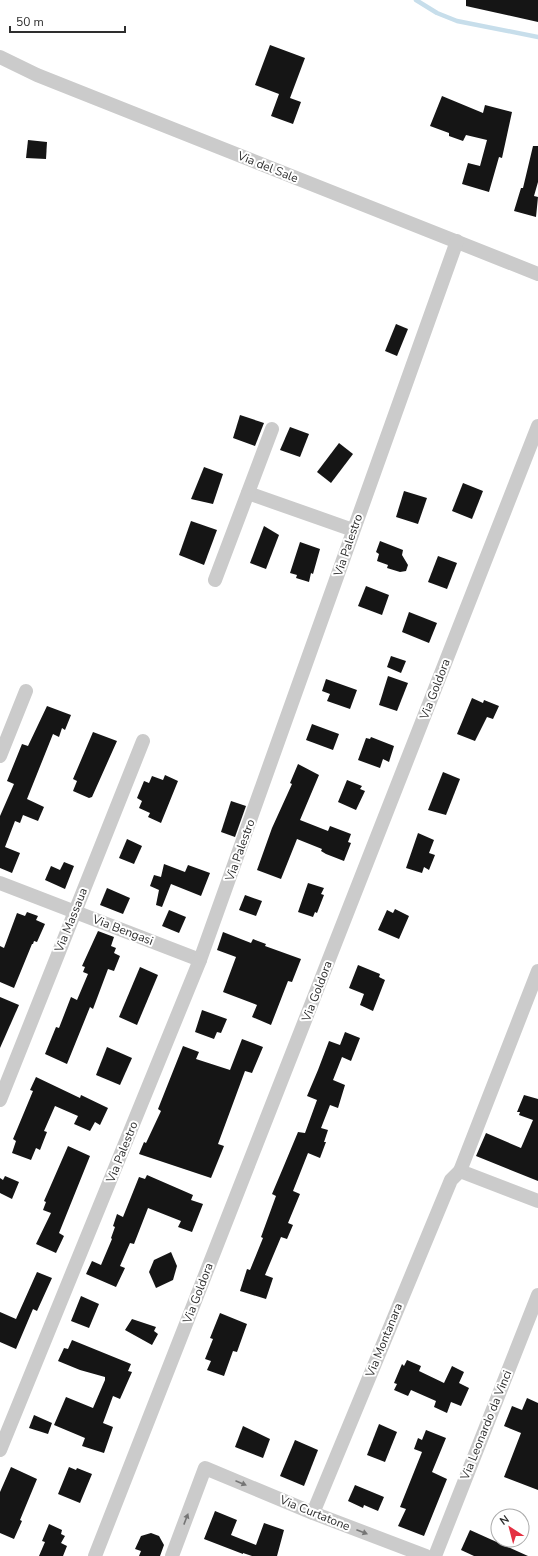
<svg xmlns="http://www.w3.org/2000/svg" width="538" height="1556" font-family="'Nunito Sans',sans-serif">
<rect width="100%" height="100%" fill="#fff"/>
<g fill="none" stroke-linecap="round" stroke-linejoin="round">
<polyline stroke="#c7deeb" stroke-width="4.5" points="416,0 437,13 457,21 538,37"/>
</g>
<g fill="#151515">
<polygon points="466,0 538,0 538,22 466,6"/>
<polygon points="270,45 305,58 290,98 301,102 293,124 271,116 279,94 255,85"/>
<polygon points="442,96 483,113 485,105 512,112 502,158 499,157 489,192 462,184 468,163 480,166 487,140 466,135 463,141 449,136 449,133 430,126"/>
<polygon points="28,140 47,142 46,159 26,158"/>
<polygon points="533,146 538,146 538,182 534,196 538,197 536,217 514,211 521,188 523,188"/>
<polygon points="396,324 408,329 397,356 385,351"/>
<polygon points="240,415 264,423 255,446 233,438"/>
<polygon points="290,427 309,434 300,457 280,450"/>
<polygon points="339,443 353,454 331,483 317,472"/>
<polygon points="204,467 223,474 213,504 191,499"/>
<polygon points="463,483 483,491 472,519 452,511"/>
<polygon points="404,491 427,498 418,524 396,517"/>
<polygon points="191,521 217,530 204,565 179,555"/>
<polygon points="264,526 279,535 266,569 250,563"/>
<polygon points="380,541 403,550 402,555 408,565 406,571 400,572 387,568 388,565 377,561 379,554 376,552"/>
<polygon points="300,542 320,549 313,574 311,573 309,582 296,578 297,575 290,573"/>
<polygon points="438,556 457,563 447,589 428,582"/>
<polygon points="366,586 389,595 382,615 358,606"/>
<polygon points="409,612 437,623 429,643 402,632"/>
<polygon points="391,656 406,661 401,673 387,667"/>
<polygon points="388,676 408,683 397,711 379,705"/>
<polygon points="326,679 357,690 350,709 327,701 330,694 322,691"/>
<polygon points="472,698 483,703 484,700 499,706 493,719 487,717 475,741 457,734"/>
<polygon points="47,706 71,715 65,730 62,728 59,737 53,734 27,799 44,807 38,821 23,815 20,823 15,821 5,847 20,853 12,873 0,868 0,816 14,784 7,781 22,744 28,746"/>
<polygon points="312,724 339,734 333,750 306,740"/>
<polygon points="93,732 117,741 92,797 89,798 73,791 77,781 73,779"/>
<polygon points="371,737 394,746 389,762 383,759 380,768 358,760 366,738 370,739"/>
<polygon points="298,764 319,775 300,820 328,831 330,826 351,834 348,842 351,843 344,861 326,854 321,851 322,849 297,839 281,879 257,870 272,828 292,784 290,783"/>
<polygon points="443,772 460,779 446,815 428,810"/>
<polygon points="165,775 178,781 161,823 148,817 150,813 139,808 142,801 137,798 144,781 149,783 152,776 163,780"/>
<polygon points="347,780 362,786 360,789 365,791 356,810 338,802"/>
<polygon points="231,801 246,806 235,837 221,832"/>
<polygon points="418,833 434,840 429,853 435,855 429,870 424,867 422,873 406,868"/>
<polygon points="127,839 142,846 134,864 119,858"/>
<polygon points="64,862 74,866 65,889 45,880 51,866 60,870"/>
<polygon points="164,864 185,872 188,865 210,873 201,896 171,884 162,907 156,905 159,890 150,886 154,875 161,877"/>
<polygon points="308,883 324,888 321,894 324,895 317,913 315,912 313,917 298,912"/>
<polygon points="107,888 130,898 123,914 100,905"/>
<polygon points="245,895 262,901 256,916 239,910"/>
<polygon points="395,909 409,916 399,939 378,930 387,910 393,913"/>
<polygon points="169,910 186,917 179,933 162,926"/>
<polygon points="27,912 38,916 36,920 45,924 37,942 34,941 33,944 32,944 14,988 0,982 0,946 4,948 17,913 25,916"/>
<polygon points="98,931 114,937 111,946 116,948 114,953 120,956 114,971 108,969 93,1009 90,1007 67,1064 45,1054 56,1027 59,1028 71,997 77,1000 88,974 83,972 85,967 82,966"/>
<polygon points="223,932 251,943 253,939 266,944 265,946 301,959 292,982 288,981 271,1025 252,1017 257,1005 223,992 236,957 217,950"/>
<polygon points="358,965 380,974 379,977 385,980 373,1011 360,1005 364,994 349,988"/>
<polygon points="140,967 158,975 137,1025 119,1017"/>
<polygon points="0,997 19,1005 0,1048"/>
<polygon points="202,1010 227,1019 221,1033 217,1032 214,1039 195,1032"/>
<polygon points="345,1032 360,1038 351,1061 342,1057 333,1080 345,1085 338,1108 330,1105 321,1128 328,1130 324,1142 326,1142 320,1158 308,1153 293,1191 300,1194 288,1223 293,1225 287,1239 281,1237 265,1275 273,1278 266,1299 240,1291 247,1269 250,1270 263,1238 261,1237 276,1196 272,1194 283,1168 298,1132 305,1133 317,1100 307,1096 318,1070 329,1041 340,1045"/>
<polygon points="242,1039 263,1047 252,1073 245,1071 218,1144 224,1146 211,1178 139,1154 144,1142 146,1143 161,1111 158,1109 183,1046 199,1052 196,1059 230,1070"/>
<polygon points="107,1047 132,1058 120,1085 96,1075"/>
<polygon points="36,1077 80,1098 81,1095 108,1108 100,1125 95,1122 90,1131 74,1124 78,1116 55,1106 44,1131 47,1132 40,1150 36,1148 31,1160 12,1153 16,1141 13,1139 33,1091 30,1090"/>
<polygon points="524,1095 538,1099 538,1181 476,1156 486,1133 521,1148 533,1120 519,1115 520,1112 517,1112"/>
<polygon points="68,1146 90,1156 59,1233 64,1236 56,1253 36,1244 51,1213 43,1210 46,1202 44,1201"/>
<polygon points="147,1175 193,1195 191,1200 203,1204 192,1232 178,1227 181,1221 148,1208 134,1244 130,1243 120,1266 125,1268 116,1287 86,1274 92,1261 101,1265 112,1239 111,1238 115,1227 113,1226 117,1214 123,1217 139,1177 145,1179"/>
<polygon points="5,1176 19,1182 12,1199 0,1193 0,1178 3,1180"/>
<polygon points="171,1252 177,1266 173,1280 156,1288 149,1272 154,1260"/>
<polygon points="37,1272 52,1278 37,1311 33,1309 16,1349 0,1342 0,1312 16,1319"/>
<polygon points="81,1296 99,1304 89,1328 71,1321"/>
<polygon points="220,1313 247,1324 237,1352 233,1351 224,1376 207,1370 211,1361 205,1359 213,1339 210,1338"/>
<polygon points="132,1319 156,1327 154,1331 158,1334 152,1345 125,1330"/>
<polygon points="72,1340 131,1364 128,1371 132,1372 120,1399 113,1396 103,1423 113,1427 104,1453 82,1446 85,1438 54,1425 66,1397 93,1408 105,1380 105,1377 80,1370 58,1361 64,1348 68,1349"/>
<polygon points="407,1360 421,1366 419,1371 444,1383 452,1366 464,1372 459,1383 469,1388 461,1406 451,1402 447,1413 434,1407 436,1401 411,1390 408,1396 394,1390 397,1384 394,1383 402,1364 404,1366"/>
<polygon points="527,1398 538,1403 538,1490 504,1477 521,1433 504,1426 512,1406 522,1410"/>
<polygon points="34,1415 52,1423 48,1434 29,1428"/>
<polygon points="379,1424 397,1432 385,1462 367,1455"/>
<polygon points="243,1426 270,1439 263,1458 235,1447"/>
<polygon points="426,1430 446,1438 432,1472 447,1479 424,1536 398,1526 406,1509 400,1507 422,1452 414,1449 418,1438 422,1440"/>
<polygon points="295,1440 318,1450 304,1486 280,1476"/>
<polygon points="11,1467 37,1479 20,1520 22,1521 14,1539 0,1533 0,1492"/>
<polygon points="69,1467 76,1470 77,1468 92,1474 80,1503 58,1494"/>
<polygon points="355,1485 384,1497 378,1511 364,1505 363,1508 348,1501"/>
<polygon points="215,1511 237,1520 231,1535 256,1545 264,1523 284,1530 277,1556 252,1556 243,1553 243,1554 204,1539"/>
<polygon points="49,1524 62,1530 61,1534 65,1536 61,1543 67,1546 63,1556 39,1556 45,1542 42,1541"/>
<polygon points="470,1530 528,1556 474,1556 461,1550"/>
<polygon points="151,1533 159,1536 164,1545 160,1556 139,1556 141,1551 135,1549 141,1536"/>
</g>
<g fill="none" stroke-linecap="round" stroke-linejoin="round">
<g stroke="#cbcbcb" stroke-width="14">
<polyline points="0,57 37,75 538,274"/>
<polyline points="248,493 353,530"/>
<polyline points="215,580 272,429"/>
<polyline points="0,756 26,691"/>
<polyline points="0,883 200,960"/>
<polyline points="538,971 460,1171 538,1201"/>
<polyline points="0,1100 143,741"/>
<polyline points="0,1450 200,960 457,241"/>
<polyline points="313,1513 451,1180 460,1171"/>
<polyline points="95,1556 538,426"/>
<polyline points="172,1556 205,1468 313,1513 426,1556"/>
<polyline points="435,1556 538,1295"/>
</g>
</g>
<defs><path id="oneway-solid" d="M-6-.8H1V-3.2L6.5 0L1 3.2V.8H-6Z"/></defs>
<g fill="#757575">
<use href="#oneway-solid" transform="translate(241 1483) rotate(23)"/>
<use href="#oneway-solid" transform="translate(186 1519) rotate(-69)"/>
<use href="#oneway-solid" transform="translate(362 1532) rotate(21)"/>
</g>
<g text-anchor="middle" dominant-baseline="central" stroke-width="4" stroke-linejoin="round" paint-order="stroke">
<g font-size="12" fill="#2e2e2e" stroke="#fff">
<text transform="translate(268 167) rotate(22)">Via del Sale</text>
<text transform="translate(348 545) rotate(-71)">Via Palestro</text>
<text transform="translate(435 689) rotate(-69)">Via Goldora</text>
<text transform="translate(240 850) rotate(-70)">Via Palestro</text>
<text transform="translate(71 920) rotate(-68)">Via Massaua</text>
<text transform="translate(123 930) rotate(21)">Via Bengasi</text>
<text transform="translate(317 991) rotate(-69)">Via Goldora</text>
<text transform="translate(122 1152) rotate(-68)">Via Palestro</text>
<text transform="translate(198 1293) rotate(-69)">Via Goldora</text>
<text transform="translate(384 1340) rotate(-68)">Via Montanara</text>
<text transform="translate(486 1425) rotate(-68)">Via Leonardo da Vinci</text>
<text transform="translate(315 1513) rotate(22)">Via Curtatone</text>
</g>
</g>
<g transform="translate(510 1528) rotate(324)"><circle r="19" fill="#ffffff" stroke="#ababab"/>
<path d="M0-3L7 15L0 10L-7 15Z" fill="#e43042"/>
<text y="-6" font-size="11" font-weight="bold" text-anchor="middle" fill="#2e2e2e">N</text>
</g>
<path d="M10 26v6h115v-6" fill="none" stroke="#2e2e2e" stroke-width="2"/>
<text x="16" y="26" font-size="12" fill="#2e2e2e" stroke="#ffffff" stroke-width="3" paint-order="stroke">50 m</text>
</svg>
